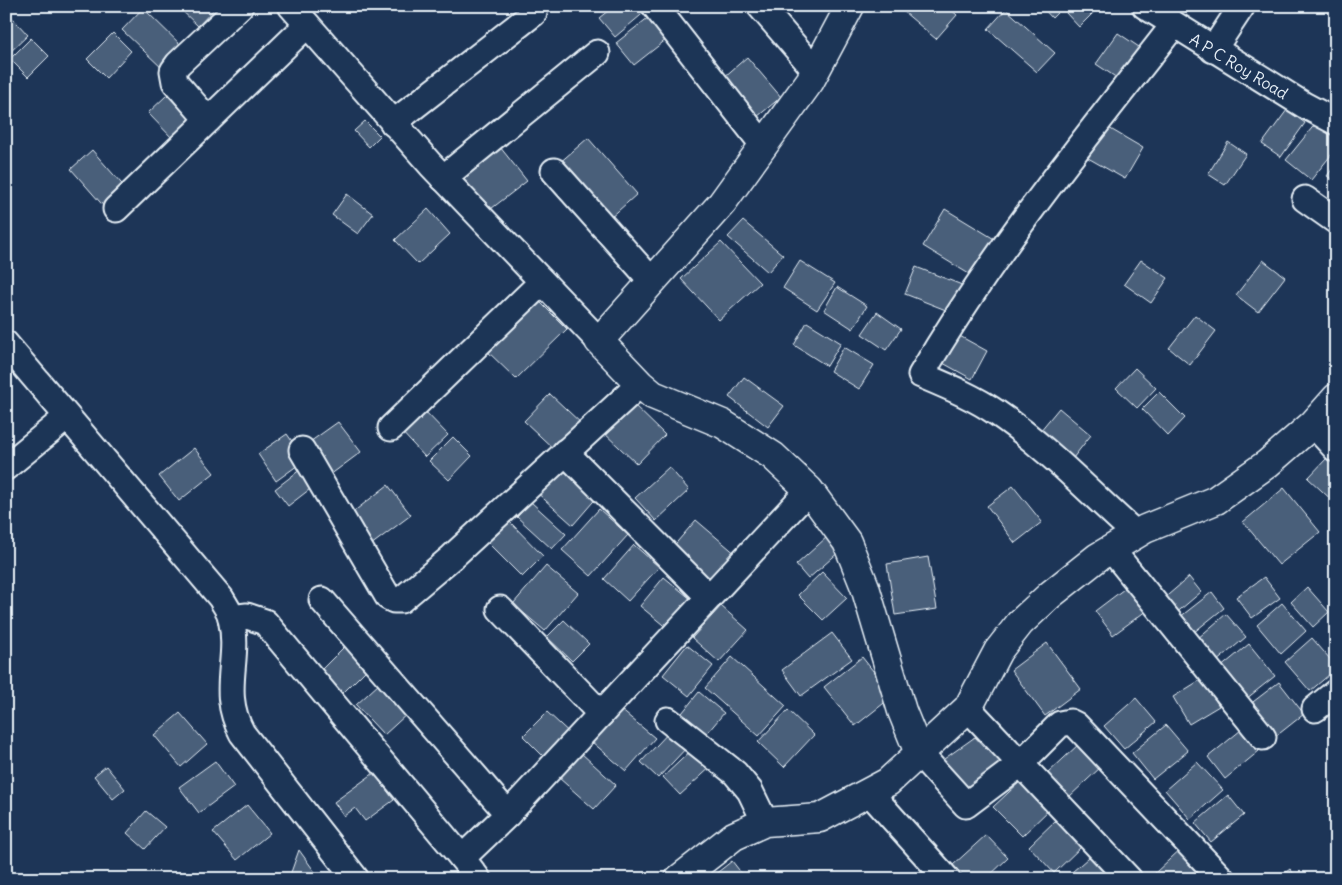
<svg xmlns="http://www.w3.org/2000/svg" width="1342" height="885" font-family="Delius,sans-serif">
<rect width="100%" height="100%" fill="#1d3557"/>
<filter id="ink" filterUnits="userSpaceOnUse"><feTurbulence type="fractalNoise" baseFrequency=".02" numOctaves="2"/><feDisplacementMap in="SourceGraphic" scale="10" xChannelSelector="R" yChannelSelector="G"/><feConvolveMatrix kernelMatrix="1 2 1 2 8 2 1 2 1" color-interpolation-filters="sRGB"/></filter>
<g filter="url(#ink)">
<g fill="#495e7a" stroke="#e8f1f8">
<polygon points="177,6 217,6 198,26"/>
<polygon points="614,6 644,6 647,10 615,37 599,18"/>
<polygon points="909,6 947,6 957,15 936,39 904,12"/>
<polygon points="1041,6 1064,6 1052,18"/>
<polygon points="1072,6 1100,6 1079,27 1066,13"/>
<polygon points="143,8 186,50 165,71 122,30"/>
<polygon points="1006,9 1055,53 1037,72 988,29"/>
<polygon points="6,11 28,35 8,54 6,52"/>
<polygon points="649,17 667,39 634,65 616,43"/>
<polygon points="113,33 131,51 106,78 87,59"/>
<polygon points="1118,33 1139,47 1117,78 1096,64"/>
<polygon points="31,38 49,56 28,77 10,59"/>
<polygon points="747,57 781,97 757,117 723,78"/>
<polygon points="167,95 193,122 174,140 148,113"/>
<polygon points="1287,110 1305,123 1281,157 1262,144"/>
<polygon points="1320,118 1336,131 1336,149 1311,180 1286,160"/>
<polygon points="365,121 380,136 369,147 354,131"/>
<polygon points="1107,127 1143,148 1125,179 1088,158"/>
<polygon points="588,138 637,194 608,220 558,164"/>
<polygon points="496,142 527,181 487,212 457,173"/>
<polygon points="1228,142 1246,154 1225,185 1208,174"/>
<polygon points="92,150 128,191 107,210 71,169"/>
<polygon points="1336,164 1336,182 1327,176"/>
<polygon points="347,194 373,214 358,234 332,215"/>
<polygon points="428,209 450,234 418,264 395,240"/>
<polygon points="945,209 996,240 974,277 923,246"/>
<polygon points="743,221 783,255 768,272 728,237"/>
<polygon points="721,242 760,283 719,320 681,279"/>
<polygon points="1141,260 1168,278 1151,303 1124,284"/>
<polygon points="1263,260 1285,277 1258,312 1236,295"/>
<polygon points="800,261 835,283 817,310 783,288"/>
<polygon points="916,267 962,285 951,312 905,294"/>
<polygon points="837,287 867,306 853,329 824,310"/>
<polygon points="536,298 567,329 516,379 484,348"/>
<polygon points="877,312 901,329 886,350 862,334"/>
<polygon points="1195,315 1216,331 1190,365 1169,348"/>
<polygon points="807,322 841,343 827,366 794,345"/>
<polygon points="956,334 987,351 972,379 941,362"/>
<polygon points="844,347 874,365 859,389 830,371"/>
<polygon points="1135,368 1156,388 1137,408 1116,388"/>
<polygon points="744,377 784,406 768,427 729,397"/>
<polygon points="1159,392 1185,418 1168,436 1142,409"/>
<polygon points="550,394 583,425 557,452 524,421"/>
<polygon points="631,402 665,435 637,464 602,431"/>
<polygon points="422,408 448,435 425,457 399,429"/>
<polygon points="1059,408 1091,435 1073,458 1040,431"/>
<polygon points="338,422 361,452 330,475 307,444"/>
<polygon points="287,434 305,460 276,481 258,454"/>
<polygon points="453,437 472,456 449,480 429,461"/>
<polygon points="194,448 214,473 179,501 159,476"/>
<polygon points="1327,458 1336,467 1336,504 1308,478"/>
<polygon points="561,462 599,495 573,525 535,491"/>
<polygon points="669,467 689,490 656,521 635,498"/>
<polygon points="301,469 314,486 288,506 275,489"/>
<polygon points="388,485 411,515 371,545 348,516"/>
<polygon points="1013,486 1042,522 1015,543 987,506"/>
<polygon points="1284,488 1320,532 1279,565 1243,522"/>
<polygon points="531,502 566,534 552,549 517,517"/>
<polygon points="599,509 628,535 591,576 562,550"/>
<polygon points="696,520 737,555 712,584 671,549"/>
<polygon points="510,522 543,556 522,577 488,543"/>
<polygon points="828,536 840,551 808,579 796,565"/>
<polygon points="634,545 659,567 628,601 604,579"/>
<polygon points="928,557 937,609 895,615 887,564"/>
<polygon points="546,566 578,593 545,631 513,604"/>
<polygon points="822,572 847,598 823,620 798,595"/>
<polygon points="664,577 692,600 668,629 640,606"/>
<polygon points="1189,577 1201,592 1174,615 1161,601"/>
<polygon points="1264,577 1280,598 1252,618 1236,597"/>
<polygon points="1128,586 1146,611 1113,635 1095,611"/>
<polygon points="1307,587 1329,612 1313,627 1291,602"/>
<polygon points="1212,592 1224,608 1193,633 1180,617"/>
<polygon points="1282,603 1306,631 1281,654 1257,625"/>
<polygon points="721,606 748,630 719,662 692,638"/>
<polygon points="1226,614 1246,637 1216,662 1197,639"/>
<polygon points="564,620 589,644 572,661 547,637"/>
<polygon points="832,633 852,659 801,696 782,670"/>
<polygon points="1312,638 1336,666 1336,669 1310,691 1285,662"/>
<polygon points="351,640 373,663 343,693 321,670"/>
<polygon points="1047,643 1081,689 1045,716 1011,670"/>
<polygon points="1249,644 1275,676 1246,699 1220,668"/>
<polygon points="687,645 713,666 689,696 663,675"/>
<polygon points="732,657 786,706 759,736 705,688"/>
<polygon points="862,657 893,696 855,726 824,687"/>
<polygon points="1202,679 1219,706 1189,724 1173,697"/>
<polygon points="1279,682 1304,714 1275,737 1249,705"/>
<polygon points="380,683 408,713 384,735 356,705"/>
<polygon points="699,692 724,713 703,738 678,718"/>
<polygon points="1136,698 1156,722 1124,749 1104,726"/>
<polygon points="620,709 655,738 626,771 592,742"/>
<polygon points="788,710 814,735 784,767 758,742"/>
<polygon points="547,712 574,737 549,762 523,736"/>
<polygon points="180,713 207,744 181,767 154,735"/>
<polygon points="1166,725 1188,751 1153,779 1132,753"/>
<polygon points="672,729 689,745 658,778 641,762"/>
<polygon points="1241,730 1259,751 1225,779 1208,757"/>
<polygon points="975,737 986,749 995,742 1010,760 966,796 937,764"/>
<polygon points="1080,743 1102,766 1069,797 1047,774"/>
<polygon points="696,746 713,765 680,795 663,777"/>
<polygon points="581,753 616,785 594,809 559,778"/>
<polygon points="215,761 234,787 199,813 179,787"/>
<polygon points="1197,762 1223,790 1190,819 1165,790"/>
<polygon points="106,766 125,789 113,799 94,776"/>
<polygon points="374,773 394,800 365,821 355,808 344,816 334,802"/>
<polygon points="1024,778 1052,807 1022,836 993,807"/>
<polygon points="1228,795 1244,815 1211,842 1195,823"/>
<polygon points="247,805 270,833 237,860 213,832"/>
<polygon points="146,811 165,827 145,849 127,833"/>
<polygon points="1058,818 1083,845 1054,873 1029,846"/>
<polygon points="986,835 1008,858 986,879 966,879 953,865"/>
<polygon points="1185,845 1204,864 1189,879 1161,879 1155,873"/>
<polygon points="299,850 320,879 289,878"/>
<polygon points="1096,851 1121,879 1064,879"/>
<polygon points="732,861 746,879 709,879"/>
<polygon points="1290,869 1298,879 1277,879"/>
</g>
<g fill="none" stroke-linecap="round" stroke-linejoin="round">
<defs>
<g id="street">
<polyline points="291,6 431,165 599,341"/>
<polyline points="655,6 764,146"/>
<polyline points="760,6 816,71"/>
<polyline points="1145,6 1304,105 1336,122"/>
<polyline points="1213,50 1242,6"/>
<polyline points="208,120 175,82 173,71 178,64 240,6"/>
<polyline points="393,123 534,13"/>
<polyline points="554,171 652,281"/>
<polyline points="443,178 597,53"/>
<polyline points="1305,199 1336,221"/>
<polyline points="116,209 307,25"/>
<path d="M6,344L221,598C224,604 230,611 231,618C241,661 219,690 242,733L356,879"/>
<polyline points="1313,424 1336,449"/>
<polyline points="391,428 542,282"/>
<polyline points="302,450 388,597 394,600 401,600 452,557 640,384"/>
<polyline points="565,452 709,597"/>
<polyline points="6,467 67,417"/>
<path d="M1136,534C1091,494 1047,447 997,413C974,397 947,386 921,375C994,250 1085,139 1173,26"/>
<polyline points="1111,549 1263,737"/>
<polyline points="322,600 508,814"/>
<polyline points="500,609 601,714"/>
<polyline points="231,618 247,616 265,622 462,858"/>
<polyline points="968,708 1129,879"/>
<polyline points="1315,709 1336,692"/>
<polyline points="668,720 735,773 750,791 765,822"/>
<polyline points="919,753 966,805 1019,765 1060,724 1070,722 1076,725 1222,879"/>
<polyline points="869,792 947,879"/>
<polyline points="478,879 462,858 508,814 809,490"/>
</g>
<g id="secondary">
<polyline points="850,6 810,81 722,203 599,341 640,384 653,395 723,424 773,456 809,490 847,542 865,587 902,711 919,753"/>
<polyline points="679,879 734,836 765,822 820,818 888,782 968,708 998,651 1020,623 1050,595 1098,557 1145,529 1216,500 1267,464 1313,424 1336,398"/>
</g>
</defs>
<use href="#street" stroke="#e8f1f8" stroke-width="29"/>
<use href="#secondary" stroke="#e8f1f8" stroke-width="31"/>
<use href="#street" stroke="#1d3557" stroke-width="25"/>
<use href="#secondary" stroke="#1d3557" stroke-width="28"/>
</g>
</g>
<g text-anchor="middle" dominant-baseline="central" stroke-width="4" stroke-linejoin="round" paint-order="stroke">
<g font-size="16" fill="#e8f1f8" stroke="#1d3557">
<text transform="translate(1239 66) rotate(31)">A P C Roy Road</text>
</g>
</g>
<rect width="1342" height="885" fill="none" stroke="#1d3557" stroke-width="25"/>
<rect x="12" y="12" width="1317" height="860" fill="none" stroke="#e8f1f8" stroke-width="2" filter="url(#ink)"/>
</svg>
